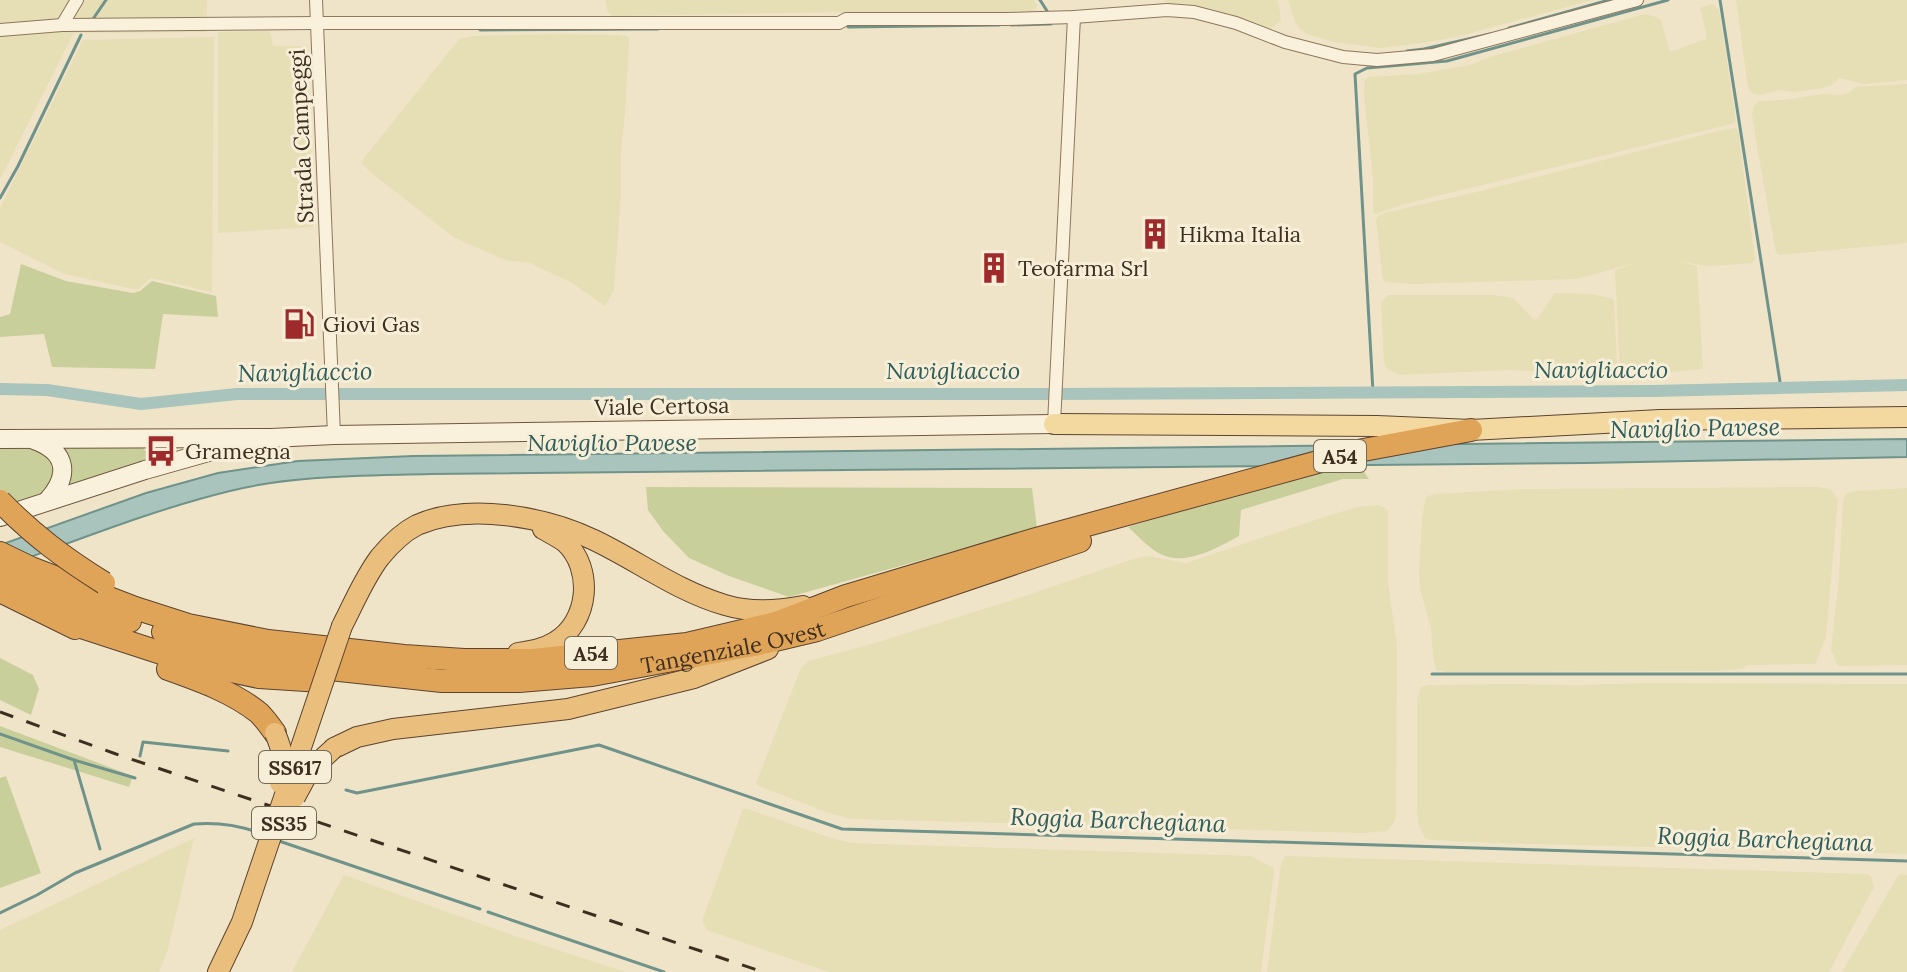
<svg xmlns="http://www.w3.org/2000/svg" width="1907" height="972" font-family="Lora,serif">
<rect width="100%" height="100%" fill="#f0e4c8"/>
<g fill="#e6deb5">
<polygon points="0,0 207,0 206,32 74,33 0,179"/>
<polygon points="605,0 1034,0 1037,5 1035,11 1022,13 845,12 613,16 608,13"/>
<polygon points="1163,0 1278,0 1281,21 1270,29 1246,19 1208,8 1187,4 1167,3"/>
<polygon points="1288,0 1593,0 1456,37 1429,42 1381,48 1334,42 1307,34 1299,28 1294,19"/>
<polygon points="1736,0 1907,0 1907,80 1864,84 1840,78 1830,86 1818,89 1793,92 1779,90 1760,95 1753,94 1748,88"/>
<polygon points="1713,4 1719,10 1721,22 1736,121 1732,124 1404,204 1376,214 1373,212 1373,180 1364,94 1365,80 1368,77 1418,74 1470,65 1490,57 1645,14 1656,17 1661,20 1669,50 1672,51 1706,39 1706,32 1700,8"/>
<polygon points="270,31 273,46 308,46 313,227 218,233 218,32"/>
<polygon points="556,34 616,35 627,36 629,39 625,113 621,153 621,193 614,290 605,306 572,283 530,263 505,260 453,237 368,170 361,162 459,39 473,36"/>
<polygon points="214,37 212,292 151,278 137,290 65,274 0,242 0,208 83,40"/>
<polygon points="1907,84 1907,243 1779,255 1776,253 1756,141 1752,114 1753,107 1759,101 1784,100 1823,94 1840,95 1847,94 1856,87"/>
<polygon points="1736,128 1738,130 1755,259 1752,263 1728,265 1707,266 1676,261 1697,266 1703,369 1620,377 1615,270 1638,262 1577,279 1414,284 1386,282 1383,280 1376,221 1378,216 1384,213 1485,190 1726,129"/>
<polygon points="1555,293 1592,294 1611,298 1614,300 1617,362 1612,373 1590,374 1509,370 1399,375 1387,369 1384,362 1381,302 1388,295 1493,295 1513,298 1534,320 1538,318"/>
<polygon points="1818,487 1830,489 1838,499 1826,637 1815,664 1747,665 1742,669 1718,671 1446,672 1436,670 1433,655 1431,628 1421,593 1419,577 1422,519 1425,499 1428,496 1436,494 1525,489"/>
<polygon points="1907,488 1907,665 1838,666 1831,650 1839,577 1843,499 1847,493 1858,491"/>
<polygon points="1379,505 1388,510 1388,583 1397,645 1396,814 1395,821 1387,831 1363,833 851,819 826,812 757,785 756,783 799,673 802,667 809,661 875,643 1022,597 1133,559 1148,556 1186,563 1330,515 1358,507"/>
<polygon points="1649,683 1907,684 1907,854 1497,843 1432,840 1425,838 1418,823 1417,810 1417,699 1421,687 1430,685 1509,684 1577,685"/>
<polygon points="743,809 748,809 828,837 851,843 1251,856 1273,868 1274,872 1261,972 830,972 823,970 707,930 703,923 703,918"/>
<polygon points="194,838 168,949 159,972 0,972 0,930"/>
<polygon points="1285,856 1867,874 1871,876 1874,887 1829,972 1267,972 1281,864"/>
<polygon points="1899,874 1907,875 1907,972 1842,972"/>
<polygon points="344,875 512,935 625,972 292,972"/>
</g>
<g fill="#c9cf9b">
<polygon points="21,264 66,281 133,293 140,291 152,281 216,296 218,317 163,314 155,369 52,367 44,334 0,337 0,317 10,314"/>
<path d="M63,445L142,447C148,452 149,457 147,464L70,486C70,469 71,461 63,445Z"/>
<path d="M19,446C42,449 48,451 54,475L41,498L14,506L0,491V447Z"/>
<path d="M1355,458L1369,479H1343L1241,510L1239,536C1219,547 1191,563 1168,557C1153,553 1139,537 1128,527Z"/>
<polygon points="646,487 1032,488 1037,528 789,597 729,576 689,558 663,531 648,510"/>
<polygon points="0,658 33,675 39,689 31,715 0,700"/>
<polygon points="0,726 133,776 129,787 0,747"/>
<polygon points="6,776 41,873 0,888 0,778"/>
</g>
<path fill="#a9c4bc" stroke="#6f938a" stroke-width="2" d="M1907,439V457L1586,463L430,474C366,476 293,475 230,491C152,510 76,541 0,568V545L146,493L218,473L298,461L413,456Z"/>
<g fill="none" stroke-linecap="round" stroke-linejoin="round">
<g stroke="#6f938a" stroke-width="3">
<polyline points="1040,0 1049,14"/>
<polyline points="1720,0 1781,388"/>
<polyline points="93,19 106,0"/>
<polyline points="1011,25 1051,24"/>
<polyline points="848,27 999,25"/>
<polyline points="1509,28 1609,0"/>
<polyline points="480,30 658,29"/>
<polyline points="1407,51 1424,49 1490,34"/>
<polyline points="0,198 18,166 81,35"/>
<polyline points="1373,392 1355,74 1367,68 1447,61 1668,0"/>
<polyline points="1432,674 1907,674"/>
<polyline points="0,734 74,760 135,778"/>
<polyline points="140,756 143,742 228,751"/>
<polyline points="74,760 100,849"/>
<polyline points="346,790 357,793 599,745 842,829 1907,861"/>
<polyline points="279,841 480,909"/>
<polyline points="488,912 664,972"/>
<path d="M0,913L37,895L75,873L194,824C217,822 243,826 265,835"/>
</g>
<polyline stroke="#a9c4bc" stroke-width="12" points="0,389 47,390 141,404 237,394 1050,394 1653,391 1907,385"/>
<defs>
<g id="minor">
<polyline points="316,0 334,435"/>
<polyline points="62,25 77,0"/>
<polyline points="0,30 62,25 316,23 839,23 846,19 1006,19 1074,17 1167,10 1194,12 1236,23 1285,42 1343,57 1377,60 1433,55 1637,0"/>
<polyline points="1054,424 1074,17"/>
</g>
<g id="secondary">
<polyline points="0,439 271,438 334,435 1054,424"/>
<path d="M34,440C68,452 70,476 47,501"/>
<polyline points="0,517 145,470 237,444"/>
</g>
<polyline id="primary" points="1054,424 1377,426 1471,430 1660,420 1907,417"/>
<g id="trunk">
<path d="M342,626C354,603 364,578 380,557C390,545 403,532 417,525C468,502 546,517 594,540C638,561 677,591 725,605C751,613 777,611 803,606"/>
<path d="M518,653C531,651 544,649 555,642C589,622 594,569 565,542C558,537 550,533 543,529"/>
<polyline points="334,748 357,737 393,729 568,709 694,678 768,649"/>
<polyline points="218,972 242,922 247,907"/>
</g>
<g id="motorway">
<polyline points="0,553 31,568 135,608 188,625 268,641 404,656 464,660 533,660 687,644 776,623 846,596 1036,539 1358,451 1471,430"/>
<polyline points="0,571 51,595 130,621"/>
<polyline points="0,591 75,628"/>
<polyline points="63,621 189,662 259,677 321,681"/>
<path id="s1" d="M163,632L215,649L302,666L442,681H519L592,675L759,644L817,630L1080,541"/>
<path d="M168,669C199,680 233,692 259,713C265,719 270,726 275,733"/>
</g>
</defs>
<use href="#minor" stroke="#8d765c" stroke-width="14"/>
<use href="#secondary" stroke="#6f573f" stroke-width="20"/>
<use href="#primary" stroke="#5b4430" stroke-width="22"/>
<use href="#trunk" stroke="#5b4430" stroke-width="22"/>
<use href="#motorway" stroke="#5b4430" stroke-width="24"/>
<use href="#minor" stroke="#faf1dc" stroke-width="12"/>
<use href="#secondary" stroke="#faf1dc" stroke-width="18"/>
<use href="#primary" stroke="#f3d9a0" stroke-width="20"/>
<use href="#trunk" stroke="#eabe7c" stroke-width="20"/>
<use href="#motorway" stroke="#e0a458" stroke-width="22"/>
<polyline stroke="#3d2e20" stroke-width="3" stroke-dasharray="14 14" stroke-linecap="butt" points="0,712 116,754 763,972"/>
<defs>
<g id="trunk-bridge">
<path d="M275,733C283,751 285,764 280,783"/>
<polyline points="295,797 309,771 334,748"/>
<polyline points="247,907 342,626"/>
</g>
<path id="motorway-bridge" d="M0,501C33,535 64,558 104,583"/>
</defs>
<use href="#trunk-bridge" stroke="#5b4430" stroke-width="22" stroke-linecap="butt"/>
<use href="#motorway-bridge" stroke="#5b4430" stroke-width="24" stroke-linecap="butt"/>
<use href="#trunk-bridge" stroke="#eabe7c" stroke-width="20"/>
<use href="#motorway-bridge" stroke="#e0a458" stroke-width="22"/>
</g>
<defs>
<symbol id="building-bare" viewBox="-9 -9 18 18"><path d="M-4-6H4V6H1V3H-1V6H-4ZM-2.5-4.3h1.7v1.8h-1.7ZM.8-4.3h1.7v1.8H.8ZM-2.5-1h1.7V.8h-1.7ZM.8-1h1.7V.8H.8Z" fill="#9e2a2b" stroke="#f7eed8" stroke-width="2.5" paint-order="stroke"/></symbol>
<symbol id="fuel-bare" viewBox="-9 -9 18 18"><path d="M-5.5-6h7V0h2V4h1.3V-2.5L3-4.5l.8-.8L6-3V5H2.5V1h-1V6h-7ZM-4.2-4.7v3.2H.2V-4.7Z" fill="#9e2a2b" stroke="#f7eed8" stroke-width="2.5" paint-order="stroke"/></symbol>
<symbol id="bus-bare" viewBox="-9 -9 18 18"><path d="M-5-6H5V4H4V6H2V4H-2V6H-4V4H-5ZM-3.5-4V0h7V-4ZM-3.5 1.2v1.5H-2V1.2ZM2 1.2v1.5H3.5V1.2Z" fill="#9e2a2b" stroke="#f7eed8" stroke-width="2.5" paint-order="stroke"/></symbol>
</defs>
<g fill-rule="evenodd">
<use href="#building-bare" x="1133" y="212" width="44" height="44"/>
<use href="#building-bare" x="972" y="246" width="44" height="44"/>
<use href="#fuel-bare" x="277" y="302" width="44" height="44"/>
<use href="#bus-bare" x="139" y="429" width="44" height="44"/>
</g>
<g text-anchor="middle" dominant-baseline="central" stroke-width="6" stroke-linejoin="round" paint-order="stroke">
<g fill="#f7eed8" stroke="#756857" stroke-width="2">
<rect x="1314" y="440" width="52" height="32" rx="6"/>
<rect x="565" y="637" width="52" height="32" rx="6"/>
<rect x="259" y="751" width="72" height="32" rx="6"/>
<rect x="252" y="807" width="64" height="32" rx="6"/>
</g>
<g font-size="20" font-weight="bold" fill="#3d2e20">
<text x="1340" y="456">A54</text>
<text x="591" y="653">A54</text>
<text x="295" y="767">SS617</text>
<text x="284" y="823">SS35</text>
</g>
<g font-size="22" fill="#3d2e20" stroke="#f7eed8">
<text transform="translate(301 136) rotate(-93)">Strada Campeggi</text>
<text transform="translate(662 406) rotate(-1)">Viale Certosa</text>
<text stroke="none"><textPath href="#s1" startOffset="578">Tangenziale Ovest</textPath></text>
</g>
<g font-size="22" fill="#3d2e20" stroke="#f7eed8" text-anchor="start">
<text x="1179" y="234">Hikma Italia</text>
<text x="1018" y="268">Teofarma Srl</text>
<text x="323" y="324">Giovi Gas</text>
<text x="185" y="451">Gramegna</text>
</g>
<g font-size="24" font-style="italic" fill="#2f5d5a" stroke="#f7eed8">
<text x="1601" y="369">Navigliaccio</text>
<text x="953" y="370">Navigliaccio</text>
<text transform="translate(305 372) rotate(-1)">Navigliaccio</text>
<text transform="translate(1695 428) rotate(-1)">Naviglio Pavese</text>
<text x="612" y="442">Naviglio Pavese</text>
<text transform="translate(1118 820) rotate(2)">Roggia Barchegiana</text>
<text transform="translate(1765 839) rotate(2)">Roggia Barchegiana</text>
</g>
</g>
</svg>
